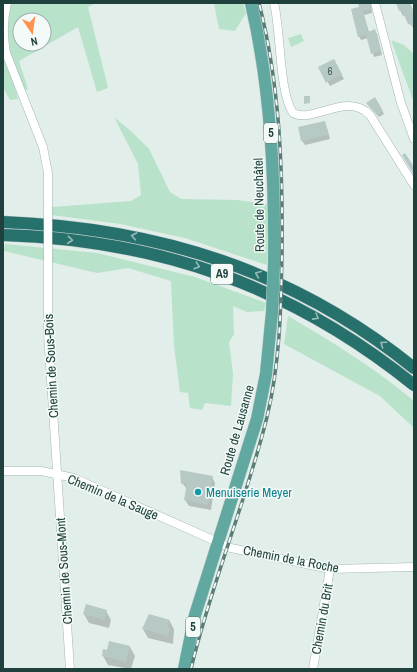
<svg xmlns="http://www.w3.org/2000/svg" width="417" height="672" font-family="'Archivo Narrow',sans-serif">
<rect width="100%" height="100%" fill="#e2eeea"/>
<g fill="#b8e2c9" fill-rule="evenodd">
<path d="M3,3H96L88,7L108,88L97,92L78,27L19,61L28,89L22,91L11,73L18,99L10,100L3,87ZM20,20H44V44H20Z"/>
<polygon points="214,3 243,3 246,13 235,31 219,29"/>
<polygon points="301,34 304,41 291,47 288,38"/>
<polygon points="391,40 404,45 414,54 414,103"/>
<polygon points="114,117 133,133 149,149 170,192 181,199 237,200 268,204 267,265 185,238 120,224 52,215 52,207 131,201 141,195 138,164"/>
<polygon points="5,244 97,253 195,277 266,303 264,311 247,312 233,306 234,334 229,342 233,374 231,406 205,403 202,410 190,408 188,393 180,392 174,346 171,281 128,268 97,273 4,251"/>
<path d="M288,316C332,342 375,368 414,401V428L380,396L284,344Z"/>
</g>
<g fill="#0003">
<polygon points="359,3 371,3 372,13 364,15 369,32 375,31 377,34 382,55 374,57 368,38 361,40 359,36"/>
<polygon points="400,3 408,3 414,14 414,30 406,15 403,16 400,10"/>
<polygon points="334,60 344,79 330,86 320,68"/>
<polygon points="375,99 384,114 379,117 369,106"/>
<polygon points="325,122 330,139 305,145 302,141"/>
<polygon points="212,477 215,483 211,510 189,506 185,500 187,489 182,483"/>
<polygon points="106,611 111,620 109,628 89,623 84,614"/>
<polygon points="169,620 174,629 173,644 148,638 143,629"/>
<polygon points="130,647 135,656 131,669 108,665 103,656 104,651"/>
</g>
<g fill="#b7c9c4">
<polygon points="358,3 370,3 371,9 363,11 368,32 375,29 381,51 371,54 366,35 358,37 351,9 359,7"/>
<polygon points="396,3 410,3 414,12 414,26 408,24 402,10 399,11"/>
<polygon points="334,59 342,74 326,83 318,67"/>
<polygon points="304,96 310,96 310,103 304,104"/>
<polygon points="375,97 383,111 377,115 366,103"/>
<polygon points="325,121 329,135 301,141 298,127"/>
<polygon points="405,153 414,167 414,175 402,155"/>
<polygon points="180,470 213,476 208,505 184,500 187,483 181,484"/>
<polygon points="86,604 107,610 104,620 83,614"/>
<polygon points="149,614 170,620 167,628 170,628 168,636 142,629"/>
<polygon points="109,641 130,646 126,662 102,656 103,649 107,650"/>
</g>
<g fill="none" stroke-linecap="round" stroke-linejoin="round">
<defs>
<g id="street">
<path d="M7,3C3,19 3,36 6,53L43,147L48,173V206"/>
<path d="M274,3C281,31 279,93 293,113C313,124 347,91 370,115L414,185"/>
<polyline points="375,3 401,103 414,139"/>
<polyline points="48,259 48,334 70,669"/>
<polyline points="3,471 41,471 74,478 231,548 330,569 414,567"/>
<polyline points="313,669 330,569"/>
</g>
<g id="primary">
<path d="M251,3C271,89 275,177 274,265"/>
<polyline points="184,669 195,615 257,419 266,374 272,312"/>
</g>
<g id="highway">
<path d="M3,222C157,228 293,270 414,368"/>
<path d="M3,235C160,240 291,286 414,385"/>
</g>
</defs>
<use href="#street" stroke="#a4b7b3" stroke-width="9"/>
<use href="#primary" stroke="#c0cac9" stroke-width="13"/>
<use href="#highway" stroke="#c0cac9" stroke-width="13"/>
<use href="#street" stroke="#fff" stroke-width="8"/>
<use href="#primary" stroke="#61a9a0" stroke-width="12"/>
<use href="#highway" stroke="#27716c" stroke-width="12"/>
<defs>
<path id="rail" d="M191,669C211,584 246,502 267,417C280,363 281,309 282,254C283,170 280,85 259,3"/>
</defs>
<use href="#rail" stroke="#5a7d78" stroke-width="3.5"/>
<use href="#rail" stroke="#f3faf7" stroke-width="2" stroke-dasharray="6" stroke-linecap="butt"/>
<defs>
<polyline id="street-bridge" points="48,206 48,259"/>
<polyline id="primary-bridge" points="272,312 274,265"/>
</defs>
<use href="#street-bridge" stroke="#a4b7b3" stroke-width="9" stroke-linecap="butt"/>
<use href="#primary-bridge" stroke="#c0cac9" stroke-width="13" stroke-linecap="butt"/>
<use href="#street-bridge" stroke="#fff" stroke-width="8"/>
<use href="#primary-bridge" stroke="#61a9a0" stroke-width="12"/>
</g>
<defs><path id="oneway-chevron" d="M-2-3.5L2.5 0L-2 3.5" fill="none" stroke-width="1.6" stroke-linecap="round" stroke-linejoin="round"/></defs>
<g stroke="#97bcb8">
<use href="#oneway-chevron" transform="translate(134 236) rotate(-169)"/>
<use href="#oneway-chevron" transform="translate(70 240) rotate(6)"/>
<use href="#oneway-chevron" transform="translate(197 266) rotate(18)"/>
<use href="#oneway-chevron" transform="translate(258 274) rotate(-157)"/>
<use href="#oneway-chevron" transform="translate(316 317) rotate(29)"/>
<use href="#oneway-chevron" transform="translate(383 344) rotate(-145)"/>
</g>
<circle fill="#0f9aa8" stroke="#f3faf7" stroke-width="1.5" cx="198" cy="492" r="4"/>
<g text-anchor="middle" dominant-baseline="central" stroke-width="3" stroke-linejoin="round" paint-order="stroke">
<g font-size="11" fill="#45635f">
<text x="330" y="71">6</text>
</g>
<g fill="#f3faf7" stroke="#5f7875" stroke-width="1">
<rect x="264" y="123" width="14" height="20" rx="3"/>
<rect x="211" y="264" width="22" height="20" rx="3"/>
<rect x="186" y="617" width="14" height="20" rx="3"/>
</g>
<g font-size="12" font-weight="bold" fill="#1f413d">
<text x="271" y="133">5</text>
<text x="222" y="274">A9</text>
<text x="193" y="627">5</text>
</g>
<g font-size="13" fill="#1f413d" stroke="#f3faf7">
<text transform="translate(259 205) rotate(-91)">Route de Neuchâtel</text>
<text transform="translate(51 366) rotate(-93)">Chemin de Sous-Bois</text>
<text transform="translate(237 430) rotate(-74)">Route de Lausanne</text>
<text transform="translate(113 497) rotate(23)">Chemin de la Sauge</text>
<text transform="translate(291 559) rotate(11)">Chemin de la Roche</text>
<text transform="translate(64 571) rotate(-94)">Chemin de Sous-Mont</text>
<text transform="translate(322 619) rotate(-80)">Chemin du Brit</text>
</g>
<g font-size="13" fill="#0d838f" stroke="#f3faf7" text-anchor="start">
<text x="206" y="492">Menuiserie Meyer</text>
</g>
</g>
<rect width="417" height="672" fill="none" stroke="#1f413d" stroke-width="8"/>
<g transform="translate(32 32) rotate(167)"><circle r="19" fill="#f3faf7" stroke="#9eb0ad"/>
<path d="M0-3L7 15L0 10L-7 15Z" fill="#ff914f"/>
<text y="-6" font-size="11" font-weight="bold" text-anchor="middle" fill="#1f413d">N</text>
</g>
</svg>
